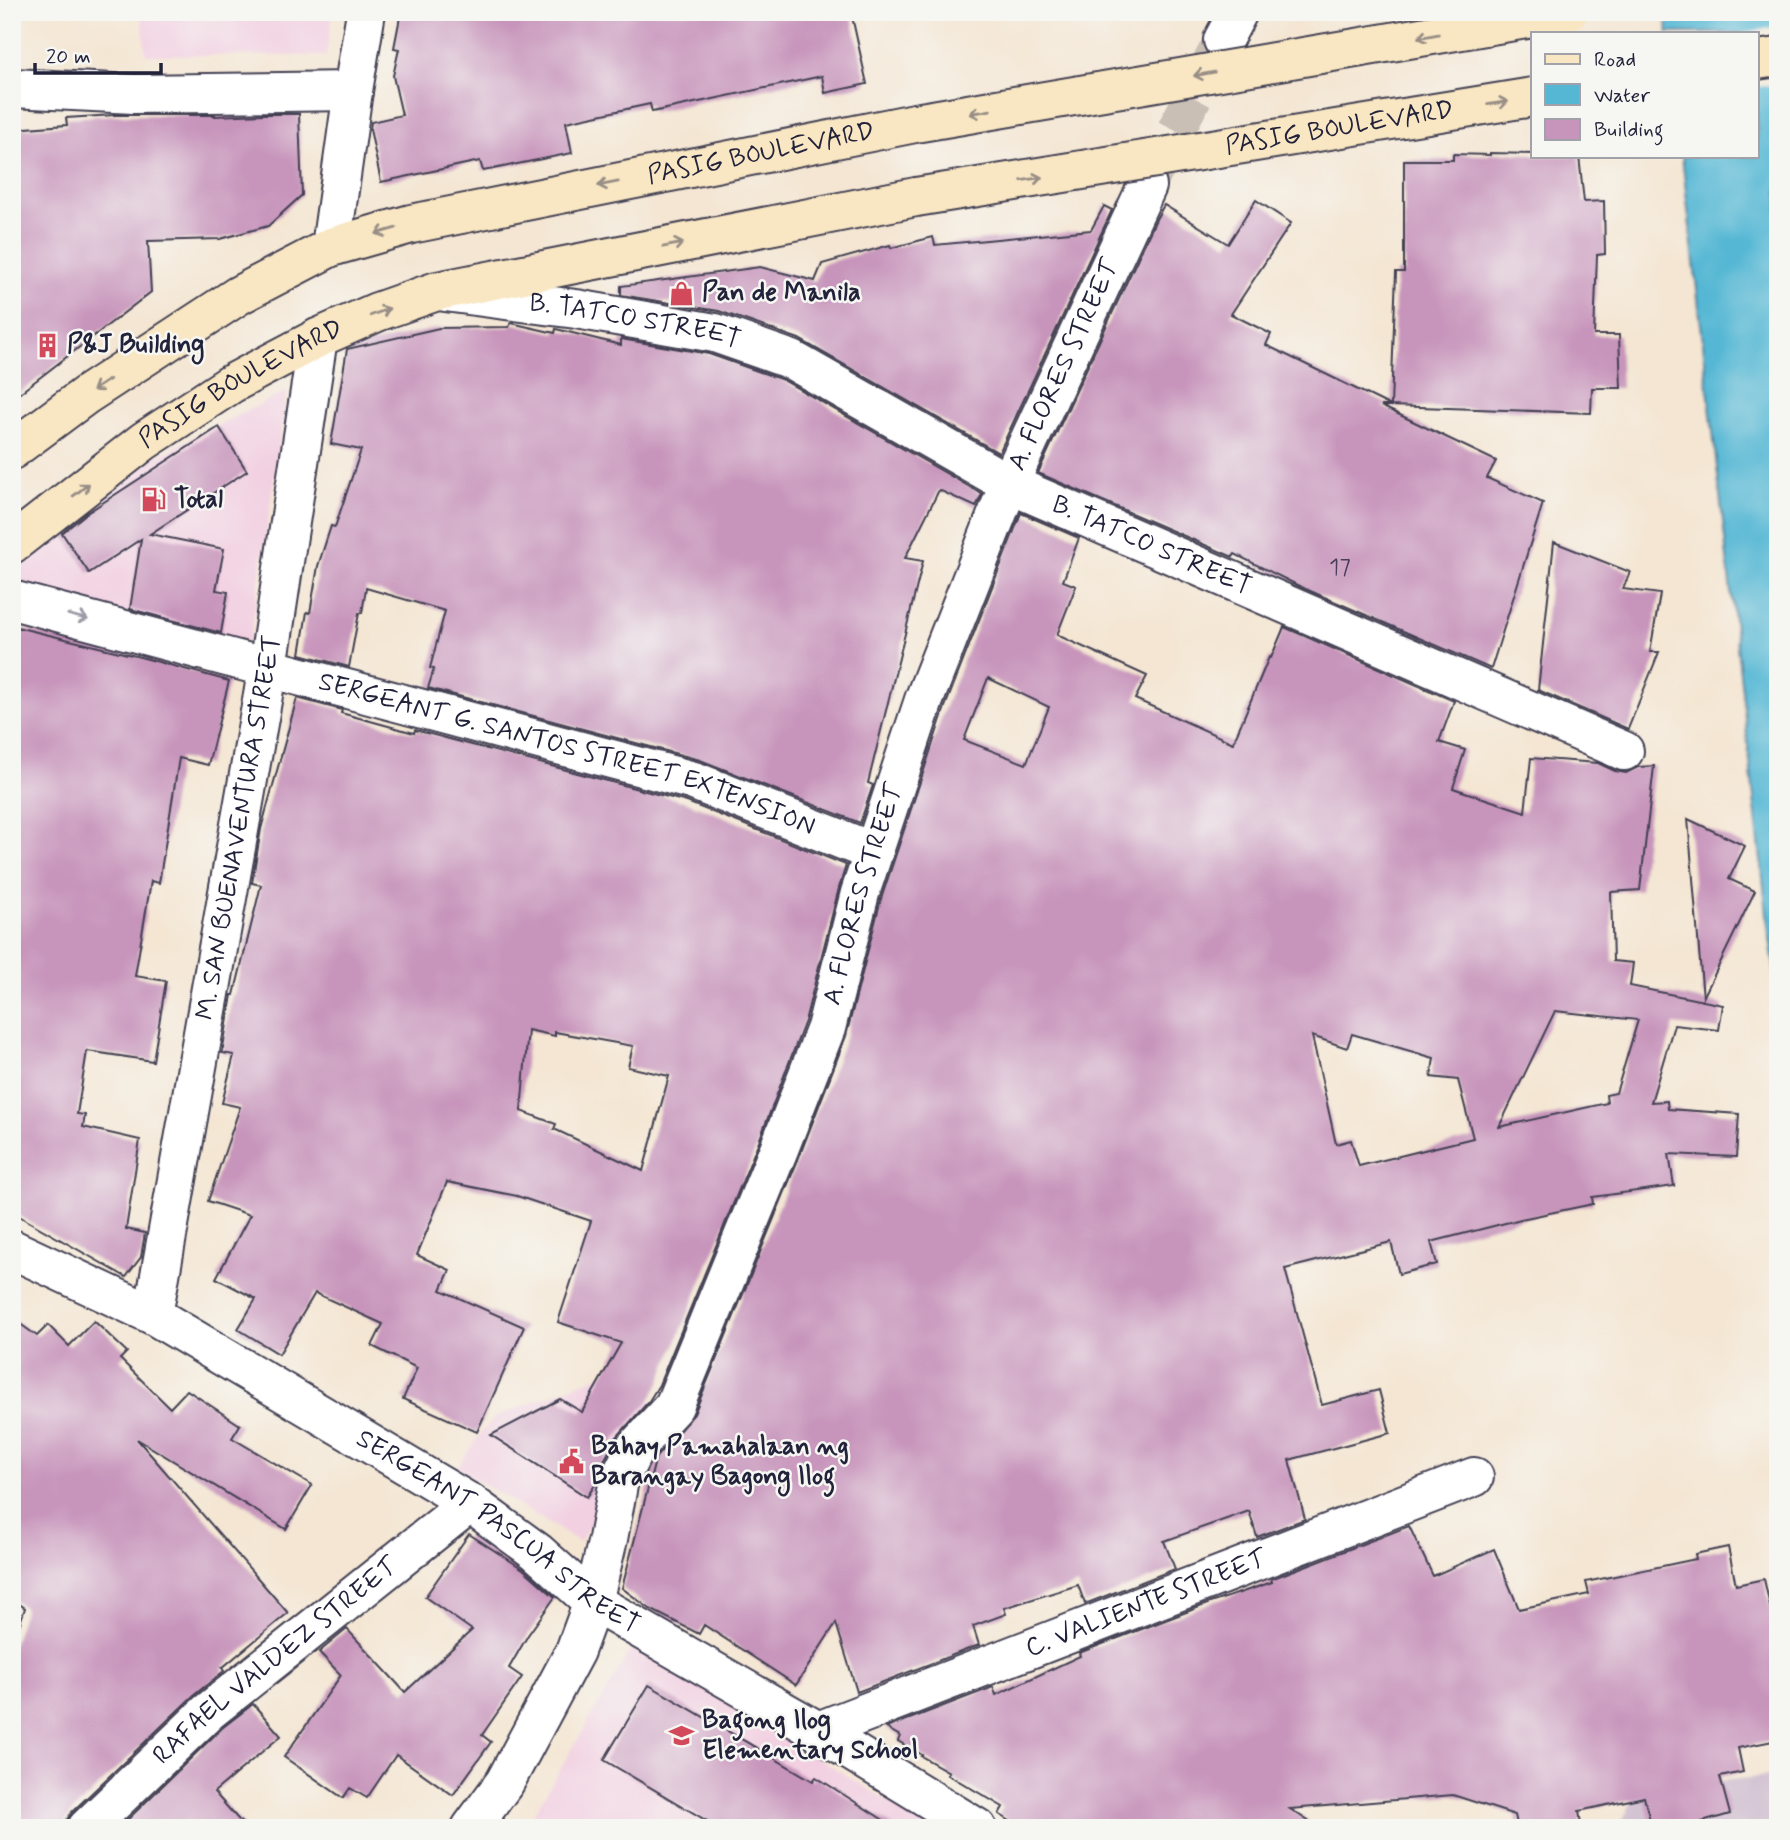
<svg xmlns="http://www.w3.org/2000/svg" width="1790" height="1840" font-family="Mynerve,sans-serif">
<rect width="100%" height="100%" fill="#f6f6f2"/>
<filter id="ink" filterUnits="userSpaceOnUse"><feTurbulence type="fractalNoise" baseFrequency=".0143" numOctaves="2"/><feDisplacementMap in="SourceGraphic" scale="14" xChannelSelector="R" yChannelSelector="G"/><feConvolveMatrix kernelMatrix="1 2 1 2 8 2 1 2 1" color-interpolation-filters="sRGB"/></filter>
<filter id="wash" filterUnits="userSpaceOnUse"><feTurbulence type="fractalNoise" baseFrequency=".00686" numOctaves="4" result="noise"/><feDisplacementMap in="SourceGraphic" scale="28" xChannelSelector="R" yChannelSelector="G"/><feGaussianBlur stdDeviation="1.57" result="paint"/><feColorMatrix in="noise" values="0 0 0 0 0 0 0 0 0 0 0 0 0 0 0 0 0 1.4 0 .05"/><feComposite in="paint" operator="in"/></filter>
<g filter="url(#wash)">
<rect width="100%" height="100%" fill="#f4e6d3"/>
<g fill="#f2cfe1">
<polygon points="141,12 333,12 326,56 146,55"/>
<polygon points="287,391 250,642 12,591 12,562 155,457"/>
<polygon points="608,1372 655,1404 580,1542 457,1468 481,1433 494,1418"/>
<polygon points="635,1643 931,1828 525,1828"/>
</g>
<polygon fill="#cfbdcf" points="1778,1775 1778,1828 1583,1828 1622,1821 1635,1796 1692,1784"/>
<polygon fill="#55b7d4" stroke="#3c6c88" stroke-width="2" points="1666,12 1778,12 1778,992 1769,932 1682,156 1757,156 1757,33 1668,33"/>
<g fill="#f4e6d3">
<polygon points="1663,12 1725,12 1664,23"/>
<polygon points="1778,27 1778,84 1757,87 1757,33 1740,33"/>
</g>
<g id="blocks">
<g fill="#c794bb" fill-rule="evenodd">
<polygon points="401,12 851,12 867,84 825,93 822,76 652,112 650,104 566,122 572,153 483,171 480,161 381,182 370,129 371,122 402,115 393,76 399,49 394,48"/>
<polygon points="264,114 299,114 302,195 268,226 220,239 148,241 151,292 12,399 12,129 67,125 66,118 115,115 215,115 215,116"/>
<polygon points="1490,153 1533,154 1533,156 1579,156 1584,202 1604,201 1605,254 1597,255 1594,335 1619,335 1621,388 1592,388 1591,413 1391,406 1396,272 1404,272 1404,160 1453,160 1453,154 1490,155"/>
<polygon points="1256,200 1291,223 1231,314 1271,334 1266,345 1391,406 1381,406 1496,461 1487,478 1543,503 1491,669 1301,587 1235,554 1233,557 1038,473 1156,219 1164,205 1228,244"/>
<polygon points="1104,206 1112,210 999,453 799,339 719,311 621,295 621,286 760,267 815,281 822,264 890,245 891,248 933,237 935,245 1091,230"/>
<polygon points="511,323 555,333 556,329 621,345 621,339 709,354 783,380 982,494 976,507 939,490 905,558 923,561 868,783 873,785 860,823 700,760 428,688 434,669 430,668 445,611 366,588 362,613 359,613 349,667 300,654 307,612 310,613 318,566 331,526 335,527 361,450 331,444 347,349 439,328 509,327"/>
<polygon points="219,427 247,471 150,534 224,549 216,590 228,592 221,633 130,609 141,539 89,573 62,533 87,513"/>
<path d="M1021,513L1079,538L1063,581L1076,586L1057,635L1147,676L1135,699L1233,743L1269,657L1271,658L1284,627L1454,701L1439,742L1465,750L1453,788L1525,812L1531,758L1598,763L1615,771L1626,773L1638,767L1654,766L1640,890L1611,892L1613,961L1633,963L1630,986L1723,1005L1719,1030L1674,1025L1651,1102L1667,1101L1668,1109L1739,1114L1736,1157L1669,1154L1674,1186L1592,1197L1593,1204L1521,1219L1431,1242L1437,1264L1399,1274L1391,1242L1285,1269L1322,1405L1379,1390L1390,1433L1289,1460L1305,1519L1257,1537L1249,1511L1164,1541L1175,1569L1085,1604L1078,1585L1004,1608L1006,1614L973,1626L979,1645L857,1692L836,1623L796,1685L704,1625L699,1634L650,1609L622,1588L656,1457L694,1414L799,1157L846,1036L881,899L945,707ZM988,678L1049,707L1026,764L964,740ZM1555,1011L1638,1020L1616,1093L1606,1095L1607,1103L1499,1127ZM1352,1034L1434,1058L1431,1077L1458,1080L1473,1138L1359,1166L1351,1140L1336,1144L1312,1036L1347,1048Z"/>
<polygon points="1554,542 1630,572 1623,589 1660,594 1650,652 1659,652 1628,729 1538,690"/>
<polygon points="12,626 144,658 229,681 208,765 179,758 159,883 151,881 135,976 166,981 153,1061 87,1051 77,1114 85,1115 83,1127 140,1140 126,1229 145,1233 141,1257 126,1277 12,1212"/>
<path d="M297,698L342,710L341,713L414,733L415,730L687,802L846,865L839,888L805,1021L759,1141L659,1385L649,1401L616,1438L599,1470L596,1483L587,1497L491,1435L560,1399L582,1412L621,1343L558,1322L591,1221L517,1196L447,1182L417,1255L450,1270L441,1290L524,1327L477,1432L403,1399L417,1368L372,1346L383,1324L315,1293L279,1354L238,1329L256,1299L216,1278L250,1215L208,1201L240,1107L222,1103L234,1055L222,1053L232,995H234L261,885L252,883L261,829ZM528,1030L555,1036V1032L633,1046L628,1067L669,1076L643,1171L554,1129L556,1124L521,1111Z"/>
<polygon points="1688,819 1745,846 1729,879 1755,891 1703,998"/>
<polygon points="12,1318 37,1336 48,1325 69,1346 94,1321 127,1352 120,1359 170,1408 187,1390 240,1425 232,1438 312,1485 286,1529 137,1439 288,1613 222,1668 224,1671 193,1696 72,1812 66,1821 66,1828 12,1828 12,1647 25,1608 12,1599"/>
<polygon points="1409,1526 1433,1576 1494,1549 1519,1609 1589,1594 1586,1582 1696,1559 1695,1554 1728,1547 1736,1585 1764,1579 1778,1642 1778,1740 1738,1748 1743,1772 1720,1777 1730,1814 1702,1822 1703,1828 1652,1828 1644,1797 1579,1811 1581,1824 1560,1828 1518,1828 1515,1815 1453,1795 1290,1809 1319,1828 1021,1828 999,1814 1003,1807 947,1774 949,1772 921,1756 922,1755 898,1741 900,1736 886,1728 993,1687 996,1695 1080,1656 1079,1653 1210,1603 1272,1582 1271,1579"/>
<polygon points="469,1534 523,1569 555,1597 528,1635 509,1668 522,1677 482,1735 491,1742 453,1795 396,1755 367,1798 350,1788 343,1798 284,1757 341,1675 319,1652 347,1629 405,1692 472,1630 425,1597"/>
<polygon points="649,1685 813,1781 816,1777 896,1828 719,1828 604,1760"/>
<polygon points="253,1704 281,1736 214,1792 246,1828 119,1828 222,1728"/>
</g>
</g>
</g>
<g filter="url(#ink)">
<use href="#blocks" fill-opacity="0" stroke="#423f52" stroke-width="2"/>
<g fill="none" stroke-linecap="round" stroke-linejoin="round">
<polyline stroke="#cabfb5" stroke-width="38" stroke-dasharray="38 19" stroke-linecap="butt" points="1149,181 1219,48"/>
<defs>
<g id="street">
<polyline points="1223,40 1238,12"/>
<polyline points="12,88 134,94 353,91"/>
<polyline points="331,247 353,91 366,12"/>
<path id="s1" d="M445,292L576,309L715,333L792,360L1009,484L1624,751"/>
<path id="s2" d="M12,600L694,781L873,852"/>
<path id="s3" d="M12,1249L153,1315L470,1503L537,1552L593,1602L818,1731L977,1828"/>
<path id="s4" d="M153,1315L268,667L318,338"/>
<path id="s5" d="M818,1731L1474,1477"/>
<path id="s6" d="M87,1828L208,1712L470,1503"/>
<path id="s7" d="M471,1828L505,1782L575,1651L593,1602L608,1539L619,1480L635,1448L674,1406L779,1149L826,1028L860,893L924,700L1009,484L1147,186"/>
</g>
<g id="secondary">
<polyline points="1757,60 1778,57"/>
<path id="s8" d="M12,450L86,395L239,295L331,247L411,224L915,123"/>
<path id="s9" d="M12,544L144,441L231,384L318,338L377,312L437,291L916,197"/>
</g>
</defs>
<use href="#street" stroke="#423f52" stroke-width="42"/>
<use href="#secondary" stroke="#423f52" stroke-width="42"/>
<use href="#street" stroke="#fff" stroke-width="38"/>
<use href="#secondary" stroke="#f9e7c3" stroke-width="38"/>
<defs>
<g id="secondary-bridge">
<polyline points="915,123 1568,12"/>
<path id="s10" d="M916,197L1533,97"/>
</g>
</defs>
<use href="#secondary-bridge" stroke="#423f52" stroke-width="42" stroke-linecap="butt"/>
<use href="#secondary-bridge" stroke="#f9e7c3" stroke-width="38"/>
</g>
<defs><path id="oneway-shaft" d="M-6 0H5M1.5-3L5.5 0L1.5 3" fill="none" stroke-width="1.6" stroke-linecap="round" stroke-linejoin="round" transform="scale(1.75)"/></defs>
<g stroke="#988e86">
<use href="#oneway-shaft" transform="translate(1428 36) rotate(170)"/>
<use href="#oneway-shaft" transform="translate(1204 74) rotate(170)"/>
<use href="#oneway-shaft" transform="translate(1498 103) rotate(-9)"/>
<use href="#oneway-shaft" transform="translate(980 112) rotate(170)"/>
<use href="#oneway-shaft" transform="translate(1032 179) rotate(-9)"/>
<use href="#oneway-shaft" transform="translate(608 184) rotate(169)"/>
<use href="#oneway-shaft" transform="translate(386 231) rotate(164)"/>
<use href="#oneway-shaft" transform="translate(673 245) rotate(-11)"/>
<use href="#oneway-shaft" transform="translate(380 312) rotate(-21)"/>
<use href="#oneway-shaft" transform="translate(101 385) rotate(147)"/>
<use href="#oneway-shaft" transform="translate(81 490) rotate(-38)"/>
</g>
<use stroke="#9c9ca7" href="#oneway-shaft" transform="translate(78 617) rotate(15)"/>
</g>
<defs>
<symbol id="shop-bare" viewBox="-9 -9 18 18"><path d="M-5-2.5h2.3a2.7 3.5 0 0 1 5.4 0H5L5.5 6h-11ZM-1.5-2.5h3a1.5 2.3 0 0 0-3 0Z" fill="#d1495b" stroke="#f6f6f2" stroke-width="2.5" paint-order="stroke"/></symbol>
<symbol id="building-bare" viewBox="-9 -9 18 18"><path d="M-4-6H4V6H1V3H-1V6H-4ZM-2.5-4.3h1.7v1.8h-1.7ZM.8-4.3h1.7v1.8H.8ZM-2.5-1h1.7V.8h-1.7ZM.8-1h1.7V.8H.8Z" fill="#d1495b" stroke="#f6f6f2" stroke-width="2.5" paint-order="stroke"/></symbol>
<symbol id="fuel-bare" viewBox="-9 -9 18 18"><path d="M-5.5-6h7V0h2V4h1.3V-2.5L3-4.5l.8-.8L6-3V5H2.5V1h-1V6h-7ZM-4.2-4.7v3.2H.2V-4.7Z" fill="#d1495b" stroke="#f6f6f2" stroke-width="2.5" paint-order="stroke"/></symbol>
<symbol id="civic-bare" viewBox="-9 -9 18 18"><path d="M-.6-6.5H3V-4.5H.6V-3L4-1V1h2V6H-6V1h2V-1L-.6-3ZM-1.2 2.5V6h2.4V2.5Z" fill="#d1495b" stroke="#f6f6f2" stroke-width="2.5" paint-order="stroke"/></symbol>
<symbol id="school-bare" viewBox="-9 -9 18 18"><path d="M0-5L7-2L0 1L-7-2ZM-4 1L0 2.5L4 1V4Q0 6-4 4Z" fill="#d1495b" stroke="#f6f6f2" stroke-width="2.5" paint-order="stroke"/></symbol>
</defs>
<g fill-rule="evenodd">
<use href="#shop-bare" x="664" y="276" width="35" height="35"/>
<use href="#building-bare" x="30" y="328" width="35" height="35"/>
<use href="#fuel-bare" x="136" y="482" width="35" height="35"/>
<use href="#civic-bare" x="554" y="1444" width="35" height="35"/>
<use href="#school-bare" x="664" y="1718" width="35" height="35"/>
</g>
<g text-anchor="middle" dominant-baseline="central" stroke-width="5" stroke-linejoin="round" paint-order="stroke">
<g font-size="23" fill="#4b3e5b">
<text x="1340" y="568">17</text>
</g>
<g font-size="26" fill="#22223b" stroke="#f6f6f2">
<text stroke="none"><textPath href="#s10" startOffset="429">PASIG BOULEVARD</textPath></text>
<text stroke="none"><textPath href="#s8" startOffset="819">PASIG BOULEVARD</textPath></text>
<text stroke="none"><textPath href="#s1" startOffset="192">B. TATCO STREET</textPath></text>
<text stroke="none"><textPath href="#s7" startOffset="1589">A. FLORES STREET</textPath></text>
<text stroke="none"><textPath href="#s9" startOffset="280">PASIG BOULEVARD</textPath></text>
<text stroke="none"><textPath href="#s1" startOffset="760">B. TATCO STREET</textPath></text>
<text stroke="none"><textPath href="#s2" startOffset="576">SERGEANT G. SANTOS STREET EXTENSION</textPath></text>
<text stroke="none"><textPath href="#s4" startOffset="495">M. SAN BUENAVENTURA STREET</textPath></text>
<text stroke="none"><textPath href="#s7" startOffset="1022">A. FLORES STREET</textPath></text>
<text stroke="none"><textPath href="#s3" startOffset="564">SERGEANT PASCUA STREET</textPath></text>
<text stroke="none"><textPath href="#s5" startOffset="352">C. VALIENTE STREET</textPath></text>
<text stroke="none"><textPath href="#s6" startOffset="252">RAFAEL VALDEZ STREET</textPath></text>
</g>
<g font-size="26" font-weight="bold" fill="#22223b" stroke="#f6f6f2" text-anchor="start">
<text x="702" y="293">Pan de Manila</text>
<text x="67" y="345">P&amp;J Building</text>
<text x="174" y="500">Total</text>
<text x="591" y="1447">Bahay Pamahalaan ng<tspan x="591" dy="30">Barangay Bagong Ilog</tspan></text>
<text x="702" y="1721">Bagong Ilog<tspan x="702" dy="30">Elementary School</tspan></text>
</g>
</g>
<rect width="1790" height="1840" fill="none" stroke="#f6f6f2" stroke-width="42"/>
<rect x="1531" y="32" width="228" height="126" fill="#f6f6f2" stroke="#a1a1a9" stroke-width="2"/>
<rect x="1545" y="54" width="35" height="10" fill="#f9e7c3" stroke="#a1a1a9" stroke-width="2"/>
<text x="1594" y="66" font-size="21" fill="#22223b">Road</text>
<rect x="1545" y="84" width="35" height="21" fill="#55b7d4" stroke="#a1a1a9" stroke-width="2"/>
<text x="1594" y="102" font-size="21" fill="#22223b">Water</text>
<rect x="1545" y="119" width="35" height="21" fill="#c794bb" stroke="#a1a1a9" stroke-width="2"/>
<text x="1594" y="136" font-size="21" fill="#22223b">Building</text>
<path d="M35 63v10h126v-10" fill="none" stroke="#22223b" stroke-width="3.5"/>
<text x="46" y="63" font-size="21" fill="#22223b" stroke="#f6f6f2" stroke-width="5" paint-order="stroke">20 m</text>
</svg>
